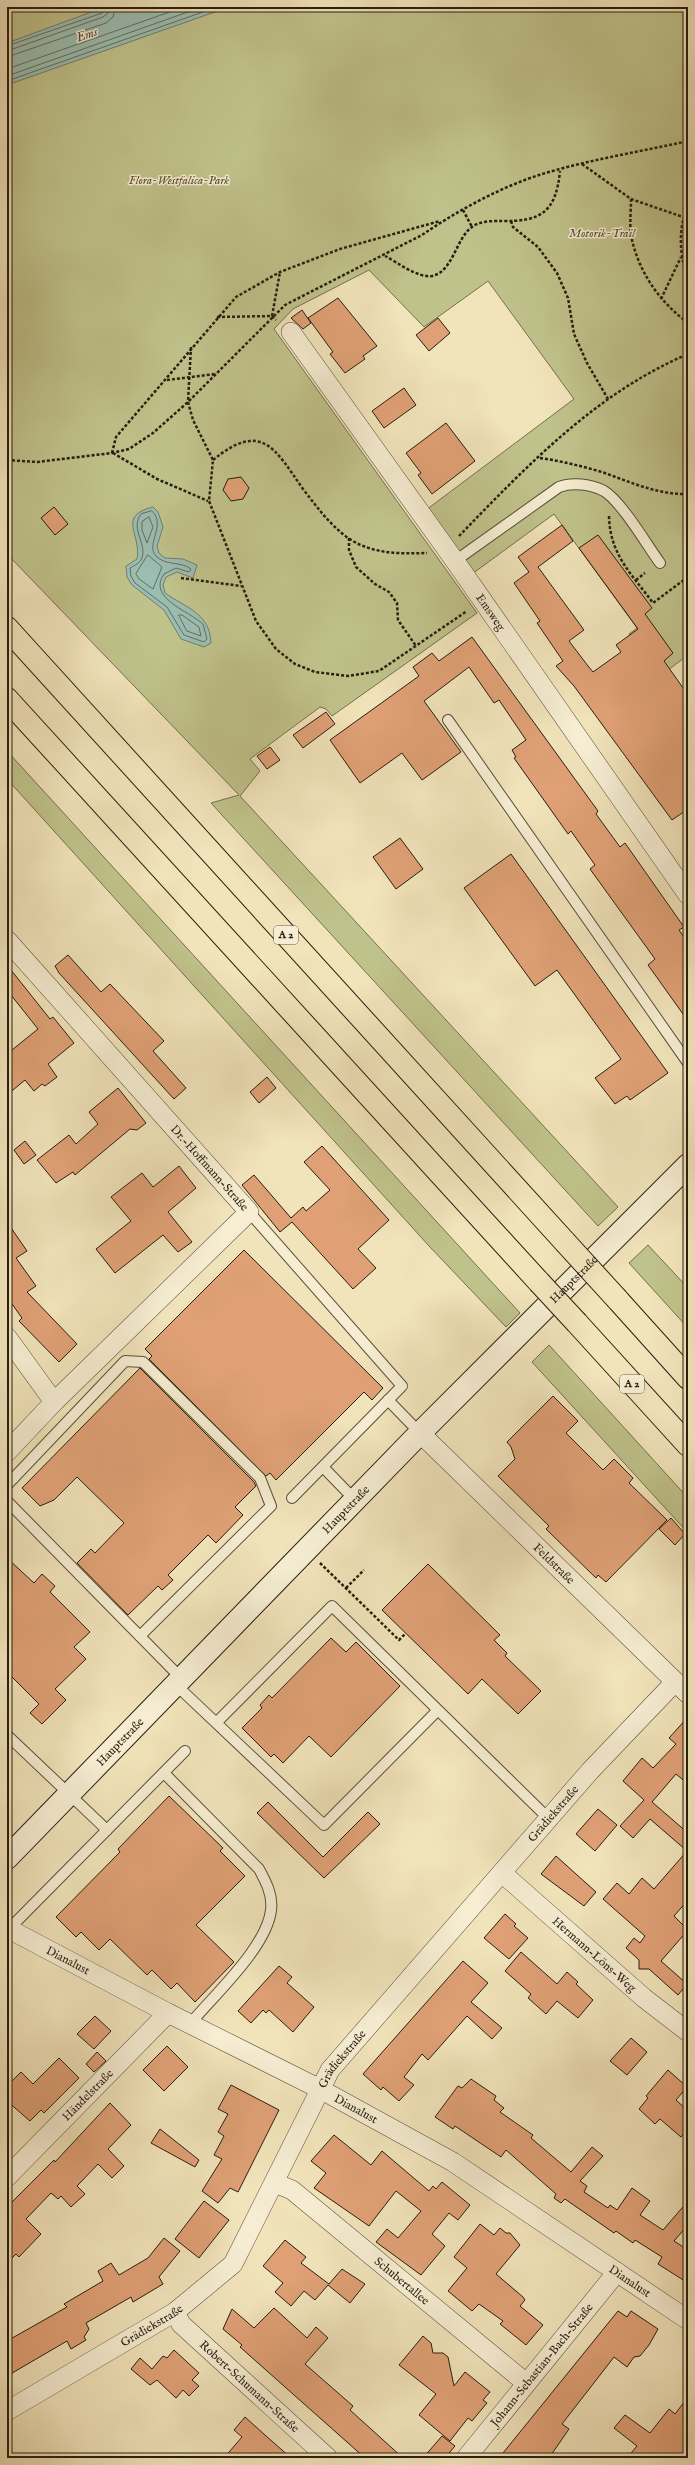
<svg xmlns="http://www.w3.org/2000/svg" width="695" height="2465" font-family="'IM FELL English',serif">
<rect width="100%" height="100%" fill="#f1e3ba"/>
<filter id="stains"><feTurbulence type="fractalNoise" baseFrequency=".005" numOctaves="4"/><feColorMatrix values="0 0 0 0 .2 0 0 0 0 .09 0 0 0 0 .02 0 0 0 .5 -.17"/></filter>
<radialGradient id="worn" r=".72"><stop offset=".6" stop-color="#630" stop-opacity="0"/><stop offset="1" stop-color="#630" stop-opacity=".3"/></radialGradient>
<g fill="#c0c28b" stroke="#74704d">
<polygon points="7,7 688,7 688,655 660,676 629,634 637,628 554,514 472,574 426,510 574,399 488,281 424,327 369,270 293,309 274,329 477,613 332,716 326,709 320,707 250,759 260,771 240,796 618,1207 598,1226 211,803 239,795 7,554"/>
<polygon points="7,751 520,1313 506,1327 429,1246 7,779"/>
<polygon points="648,1245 688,1288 688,1328 629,1263"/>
<polygon points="549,1345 688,1498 688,1533 532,1362"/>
</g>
<g fill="#9bbeb2" stroke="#6d7e71">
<polygon points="105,7 229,7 7,85 7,43"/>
<path d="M153,507L158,512L163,527L157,546L159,553L165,558L183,559L197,565L193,578L177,572L166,577L163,585L165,593C186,608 210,613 211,643L204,647L181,639L164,610L132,585L127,577L126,566L137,559C142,535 116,516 153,507Z"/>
</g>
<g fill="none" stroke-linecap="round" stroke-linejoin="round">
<g stroke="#626e60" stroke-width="1">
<polyline points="7,46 102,13 105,7"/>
<polyline points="7,51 103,17 108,13 110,7"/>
<polyline points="7,57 106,23 113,17 116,7"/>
<polyline points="7,69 184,7"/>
<polyline points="7,76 202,7"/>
<polyline points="7,81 217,7"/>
<path d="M152,511C167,525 145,544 156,556C165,566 181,561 191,569L189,572L176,568L164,574C147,598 189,611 203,624L207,639L204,642L184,635L167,607L135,583L131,576L130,568C133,566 139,564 141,560C149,545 129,529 141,514Z"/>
<polygon points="149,517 153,527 147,543 142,530 142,522"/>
<polygon points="148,555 162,567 153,589 139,579 136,574"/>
<polygon points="179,615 182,615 199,627 201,636 187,631"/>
</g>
</g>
<g fill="#dfa075" stroke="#281e0f">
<polygon points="338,298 377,346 363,356 365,359 345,373 330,354 333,352 308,318"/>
<polygon points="302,310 311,323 303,329 291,318"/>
<polygon points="438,318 450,333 429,351 416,335"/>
<polygon points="404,388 416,405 384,428 372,411"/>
<polygon points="446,423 475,461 432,494 418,475 421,473 406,453"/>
<polygon points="241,477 249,488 243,499 231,501 223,490 228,479"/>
<polygon points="54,507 68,524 55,535 41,518"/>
<polygon points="562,525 573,541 538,567 584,630 569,641 588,666 593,672 621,652 616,645 638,629 579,548 598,535 652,608 645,614 673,653 664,661 688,695 688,809 672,820 574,686 556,666 563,661 537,623 540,621 514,583 529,572 518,557"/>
<polygon points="472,637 598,811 596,814 620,847 625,843 684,927 679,930 688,943 688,1021 648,965 655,959 590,869 595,865 571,831 568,834 514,758 516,757 512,750 526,740 499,700 494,703 469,667 424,701 461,752 422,780 402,753 360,783 330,740 419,676 413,667 432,653 439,661"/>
<polygon points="326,712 335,724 303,748 293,735"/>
<polygon points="270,747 280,760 267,769 257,756"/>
<polygon points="400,838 423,869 396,889 373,857"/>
<polygon points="511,854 668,1073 630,1100 627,1096 615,1104 595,1078 621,1059 557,970 535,986 464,888"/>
<polygon points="68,955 101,992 110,984 164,1041 153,1051 186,1088 174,1099 59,973 55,966"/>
<polygon points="7,965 50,1019 53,1017 74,1043 48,1064 57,1077 45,1086 42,1084 34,1091 25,1080 7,1095 7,1054 38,1029 7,990"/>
<polygon points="267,1077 276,1088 259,1103 250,1092"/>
<polygon points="118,1088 146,1123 137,1130 130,1129 75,1175 73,1172 56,1183 37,1160 69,1135 76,1144 98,1124 89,1112"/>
<polygon points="25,1141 36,1155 24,1164 14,1150"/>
<polygon points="322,1146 389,1220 358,1249 376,1268 353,1289 292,1222 280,1232 242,1185 254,1175 291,1218 303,1207 306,1211 330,1190 304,1162"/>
<polygon points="179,1166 196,1188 168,1212 192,1242 178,1252 163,1235 115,1273 96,1249 131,1221 111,1197 142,1173 153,1187"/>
<polygon points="7,1222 27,1251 16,1258 36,1286 27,1292 77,1344 59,1362 19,1321 22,1318 7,1297"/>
<polygon points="244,1250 383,1388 372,1400 364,1392 276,1480 270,1473 266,1476 149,1359 152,1356 145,1349"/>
<polygon points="140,1368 254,1482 256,1486 235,1507 243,1515 216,1543 208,1535 168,1575 173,1580 162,1590 158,1586 128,1615 77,1563 91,1549 95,1553 124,1523 77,1477 54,1500 40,1506 22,1488"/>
<polygon points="553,1396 578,1421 566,1433 603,1470 614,1459 633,1478 629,1483 667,1520 606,1582 598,1575 596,1578 546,1529 549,1526 498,1476 515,1459 511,1447 507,1442"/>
<polygon points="671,1518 685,1534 675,1545 659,1529"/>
<polygon points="7,1558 34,1583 42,1574 55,1586 50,1592 90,1632 74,1647 86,1659 55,1689 66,1700 42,1724 30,1713 39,1704 7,1672"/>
<polygon points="428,1564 500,1635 494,1640 507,1653 505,1656 541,1691 518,1714 482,1679 468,1694 382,1610"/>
<polygon points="331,1638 346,1652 356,1642 400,1686 331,1757 309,1736 283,1763 274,1754 271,1757 242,1728 262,1708 260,1705 269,1695 272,1698"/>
<polygon points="688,1717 688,1784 676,1774 652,1802 688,1833 688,1900 674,1916 688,1930 661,1961 687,1984 678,1995 649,1969 639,1969 639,1960 626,1948 634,1938 640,1943 645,1936 603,1899 617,1883 629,1894 642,1878 654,1889 687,1851 650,1819 633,1838 620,1826 644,1800 623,1781 642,1758 653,1768 676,1744 669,1738"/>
<polygon points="169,1796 223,1848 220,1851 245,1876 196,1925 234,1962 195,2002 177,1983 171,1989 152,1970 147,1975 110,1939 99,1950 81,1932 76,1937 56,1917 120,1852 118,1849"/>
<polygon points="268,1802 323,1857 368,1812 380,1824 324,1878 257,1813"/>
<polygon points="598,1809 617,1825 595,1851 576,1834"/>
<polygon points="556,1856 596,1892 584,1906 541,1874"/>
<polygon points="505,1914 516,1924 514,1926 528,1938 509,1959 484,1938"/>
<polygon points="521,1952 557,1984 567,1972 578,1982 576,1984 593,2000 578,2018 557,2001 546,2014 528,1998 531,1994 505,1971"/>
<polygon points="463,1961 488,1983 471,2002 502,2028 492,2039 467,2016 428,2060 422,2054 404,2077 414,2085 399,2101 383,2087 381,2090 363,2074"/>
<polygon points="279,1966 292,1977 287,1983 314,2007 293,2032 269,2010 266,2013 263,2010 251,2023 238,2011"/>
<polygon points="95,2016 111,2031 94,2049 77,2034"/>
<polygon points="631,2038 647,2052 627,2075 610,2061"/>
<polygon points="167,2046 188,2067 164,2091 143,2070"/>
<polygon points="97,2052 106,2061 94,2072 86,2064"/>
<polygon points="59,2058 79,2078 44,2113 41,2110 30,2121 7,2101 7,2086 21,2072 33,2084"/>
<polygon points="668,2070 687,2087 676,2100 688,2111 688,2129 681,2137 660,2119 655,2124 639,2109 648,2098 646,2096"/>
<polygon points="471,2079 496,2096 494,2100 504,2108 500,2112 533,2135 531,2138 571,2172 592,2147 603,2156 580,2181 587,2186 584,2192 608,2208 610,2205 617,2210 632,2188 650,2201 640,2215 663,2230 688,2201 688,2225 674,2241 688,2250 688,2283 658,2264 662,2257 635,2240 633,2243 616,2231 614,2233 565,2199 561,2203 554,2198 556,2194 506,2150 501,2157 455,2126 453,2129 435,2117 458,2086 462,2088"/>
<polygon points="231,2085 279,2110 238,2192 230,2188 218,2203 202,2191 222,2159 214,2155 224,2136 218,2132 228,2114 218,2109"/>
<polygon points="110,2103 131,2125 108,2149 124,2166 112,2178 98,2164 77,2186 85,2194 71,2207 61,2196 58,2199 51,2193 26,2219 41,2234 19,2257 16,2254 7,2263 7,2207 54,2160 55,2162"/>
<polygon points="160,2129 199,2160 195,2167 151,2143"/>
<polygon points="334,2135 371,2165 382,2151 429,2191 433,2186 436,2189 442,2182 470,2205 458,2220 449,2213 432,2234 445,2246 421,2275 376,2242 387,2229 398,2238 421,2211 396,2191 369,2226 314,2188 326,2173 311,2161"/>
<polygon points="204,2201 229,2220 199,2258 175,2239"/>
<polygon points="480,2224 494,2235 500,2228 506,2233 510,2233 520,2245 496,2274 523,2297 525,2300 520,2306 543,2325 526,2345 500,2324 503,2321 479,2304 472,2311 448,2291 467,2268 454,2257"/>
<polygon points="164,2238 180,2251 159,2277 163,2284 133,2302 131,2297 86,2323 89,2329 84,2337 86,2340 71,2349 67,2341 7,2376 7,2341 67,2307 64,2304 103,2281 98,2271 111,2263 119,2275 148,2258"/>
<polygon points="285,2240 306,2257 301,2263 329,2284 342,2269 365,2284 350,2303 328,2285 315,2300 304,2291 291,2306 275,2292 283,2283 263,2266"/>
<polygon points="274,2308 307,2338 316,2327 328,2338 305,2364 353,2406 350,2410 403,2458 365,2458 240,2347 242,2345 223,2329 232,2309 254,2328"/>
<polygon points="618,2311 627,2317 631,2311 658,2329 649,2345 640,2356 634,2357 627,2367 614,2357 562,2424 569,2429 549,2458 499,2458"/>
<polygon points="423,2336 431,2343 433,2353 443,2353 448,2357 454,2386 465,2372 490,2392 483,2400 487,2403 472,2421 468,2418 450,2441 419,2415 436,2394 399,2365"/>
<polygon points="174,2350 199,2373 192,2380 199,2386 189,2396 183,2390 176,2398 157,2380 150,2385 131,2369 140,2358 152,2369 163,2356 167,2358"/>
<polygon points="688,2397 688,2451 680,2458 627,2458 637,2446 614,2428 625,2415 650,2433 669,2409 675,2414"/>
<polygon points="245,2417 265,2435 291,2458 224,2458 242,2437 234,2430"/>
<polygon points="442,2436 455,2446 445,2458 423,2458"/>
</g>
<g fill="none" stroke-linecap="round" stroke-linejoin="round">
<defs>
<g id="lane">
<path d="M455,561L559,487C572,482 591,484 604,491C621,501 647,545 660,563"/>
<polyline points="448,720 688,1063"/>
<polyline points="249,1212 402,1386 292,1498"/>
<polyline points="388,1400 420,1433"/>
<polyline points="323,1467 355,1500"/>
<polyline points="7,1485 125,1361 143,1362 260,1478 271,1506 140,1636"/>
<polyline points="7,1501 181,1678"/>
<polyline points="175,1684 324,1825 437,1711"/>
<polyline points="217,1722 332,1606 549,1819"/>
<polyline points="7,1735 107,1830"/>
<path d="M164,1773L259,1869C266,1882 273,1895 271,1910C267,1947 214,1995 190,2024"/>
<polyline points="9,1929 185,1751"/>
</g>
<g id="street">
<path id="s1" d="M291,332L455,561L688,895"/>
<path id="s2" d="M7,940L249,1212L54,1402L7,1452"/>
<polyline points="7,1337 54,1402"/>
<path id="s3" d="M420,1433L688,1694"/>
<path id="s4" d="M502,1873L644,1998L688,2032"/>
<path id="s5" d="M7,1928L168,2013L320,2089L453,2162L688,2320"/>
<path id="s6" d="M7,2177L168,2013"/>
<path id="s7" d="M275,2183L292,2190L526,2383"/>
<path id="s8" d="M175,2312L181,2324L328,2458"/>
<path id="s9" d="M7,2411L175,2312L233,2264L330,2070L590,1771L675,1682"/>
<path id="s10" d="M466,2458L617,2272"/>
</g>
<g id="secondary">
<path id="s11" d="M7,1858L420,1433L688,1165"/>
</g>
<g id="highway">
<polyline points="7,628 565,1242"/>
<polyline points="7,699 539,1282"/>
<polyline points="617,1299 688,1378"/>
<polyline points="577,1323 688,1445"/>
</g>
</defs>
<use href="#lane" stroke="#5a4f3a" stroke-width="12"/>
<use href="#street" stroke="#5a4f3a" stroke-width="20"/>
<use href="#secondary" stroke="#281e0f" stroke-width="24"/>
<use href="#highway" stroke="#281e0f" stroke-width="24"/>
<g stroke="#281e0f" stroke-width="2.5" stroke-dasharray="3 2" stroke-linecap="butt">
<polyline points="582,164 631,199 683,217"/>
<path d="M631,199C631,212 629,227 632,240C640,274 660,302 688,323"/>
<path d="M688,206C677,231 680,255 688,280"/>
<polyline points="463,210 472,227"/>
<polyline points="511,221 513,227 538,247 557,273 568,298 574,334 587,363 608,399"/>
<path d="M385,256C397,262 417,278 432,276C453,272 456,238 472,227C479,221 492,221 501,221C541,222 556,212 560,171"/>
<polyline points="661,299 681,257"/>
<polyline points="272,316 280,272"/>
<polyline points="217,317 272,316 276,320"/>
<polyline points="191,347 188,402 193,420 213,460 209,501 256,621 276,649 295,664 315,672 348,676 379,671 467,611"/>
<polyline points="167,380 215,374"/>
<polyline points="112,453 116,437 236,297 280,272 340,249 440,221"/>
<polyline points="113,453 157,479 208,501"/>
<path d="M540,458C561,461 581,466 602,472C630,482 658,495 688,494"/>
<path d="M7,460L37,462L112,453L129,449L153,433L188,402L285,305L422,235C457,211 499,188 539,175C587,160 639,152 688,141"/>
<path d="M213,460C262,420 275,449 303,489C317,507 329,524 348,538C372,554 399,554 427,553"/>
<path d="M609,516C610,555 631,573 653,603L688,577"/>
<path d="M459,536C527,466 596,393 688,354"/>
<polyline points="349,538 349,550 356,567 375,584 389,592 397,603 398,620 416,646"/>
<polyline points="181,578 241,586"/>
<polyline points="636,580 645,573"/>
<polyline points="320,1563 399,1640 405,1634"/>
<polyline points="346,1588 364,1570"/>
</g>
<use href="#lane" stroke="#f6edd2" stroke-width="10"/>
<use href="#street" stroke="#f6edd2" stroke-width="19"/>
<use href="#secondary" stroke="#f6edd2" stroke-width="22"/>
<use href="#highway" stroke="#f1e3ba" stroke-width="22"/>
<defs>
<g id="highway-bridge">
<polyline points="565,1242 617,1299"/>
<polyline points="539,1282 577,1323"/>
</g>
</defs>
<use href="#highway-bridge" stroke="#281e0f" stroke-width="24" stroke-linecap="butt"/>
<use href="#highway-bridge" stroke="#f1e3ba" stroke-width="22"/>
</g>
<g text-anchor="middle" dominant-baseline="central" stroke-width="3" stroke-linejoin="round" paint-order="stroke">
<g fill="#f6edd2" stroke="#665c4a" stroke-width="1">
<rect x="274" y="926" width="24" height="18" rx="3"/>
<rect x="620" y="1375" width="24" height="18" rx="3"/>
</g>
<g font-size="11" font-weight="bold" fill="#281e0f">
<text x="286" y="935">A 2</text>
<text x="632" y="1384">A 2</text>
</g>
<g font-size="12" font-style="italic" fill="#564f34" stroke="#f6edd2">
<text x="179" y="180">Flora-Westfalica-Park</text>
<text x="602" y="233">Motorik-Trail</text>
</g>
<g font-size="12" fill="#281e0f" stroke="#f6edd2">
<text stroke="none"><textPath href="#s1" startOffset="344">Emsweg</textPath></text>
<text stroke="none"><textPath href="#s2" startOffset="305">Dr.-Hoffmann-Straße</textPath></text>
<text stroke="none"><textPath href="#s11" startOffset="810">Hauptstraße</textPath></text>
<text stroke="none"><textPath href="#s11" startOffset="486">Hauptstraße</textPath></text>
<text stroke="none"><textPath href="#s3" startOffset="187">Feldstraße</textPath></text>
<text stroke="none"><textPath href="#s11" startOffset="162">Hauptstraße</textPath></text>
<text stroke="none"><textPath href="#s9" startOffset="827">Grädiekstraße</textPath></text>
<text stroke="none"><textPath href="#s4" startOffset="123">Hermann-Löns-Weg</textPath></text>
<text stroke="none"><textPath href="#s5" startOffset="69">Dianalust</textPath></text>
<text stroke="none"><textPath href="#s9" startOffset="503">Grädiekstraße</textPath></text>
<text stroke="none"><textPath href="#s6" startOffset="115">Händelstraße</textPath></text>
<text stroke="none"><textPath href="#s5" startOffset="393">Dianalust</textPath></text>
<text stroke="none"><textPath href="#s7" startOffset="161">Schubertallee</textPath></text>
<text stroke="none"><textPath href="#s5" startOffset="717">Dianalust</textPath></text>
<text stroke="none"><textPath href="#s9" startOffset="168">Grädiekstraße</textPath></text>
<text stroke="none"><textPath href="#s10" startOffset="120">Johann-Sebastian-Bach-Straße</textPath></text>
<text stroke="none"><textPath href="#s8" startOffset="106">Robert-Schumann-Straße</textPath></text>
</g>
<g font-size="13" font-style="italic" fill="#4a4e40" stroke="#f6edd2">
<text transform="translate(87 35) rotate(-19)">Ems</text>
</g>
</g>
<rect width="695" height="2465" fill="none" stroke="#f1e3ba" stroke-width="24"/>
<rect x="8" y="8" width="679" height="2449" fill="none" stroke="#281e0f" stroke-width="2"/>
<rect x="12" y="12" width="671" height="2441" fill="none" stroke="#281e0f"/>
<rect width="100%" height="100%" filter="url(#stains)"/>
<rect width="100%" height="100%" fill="url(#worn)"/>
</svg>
